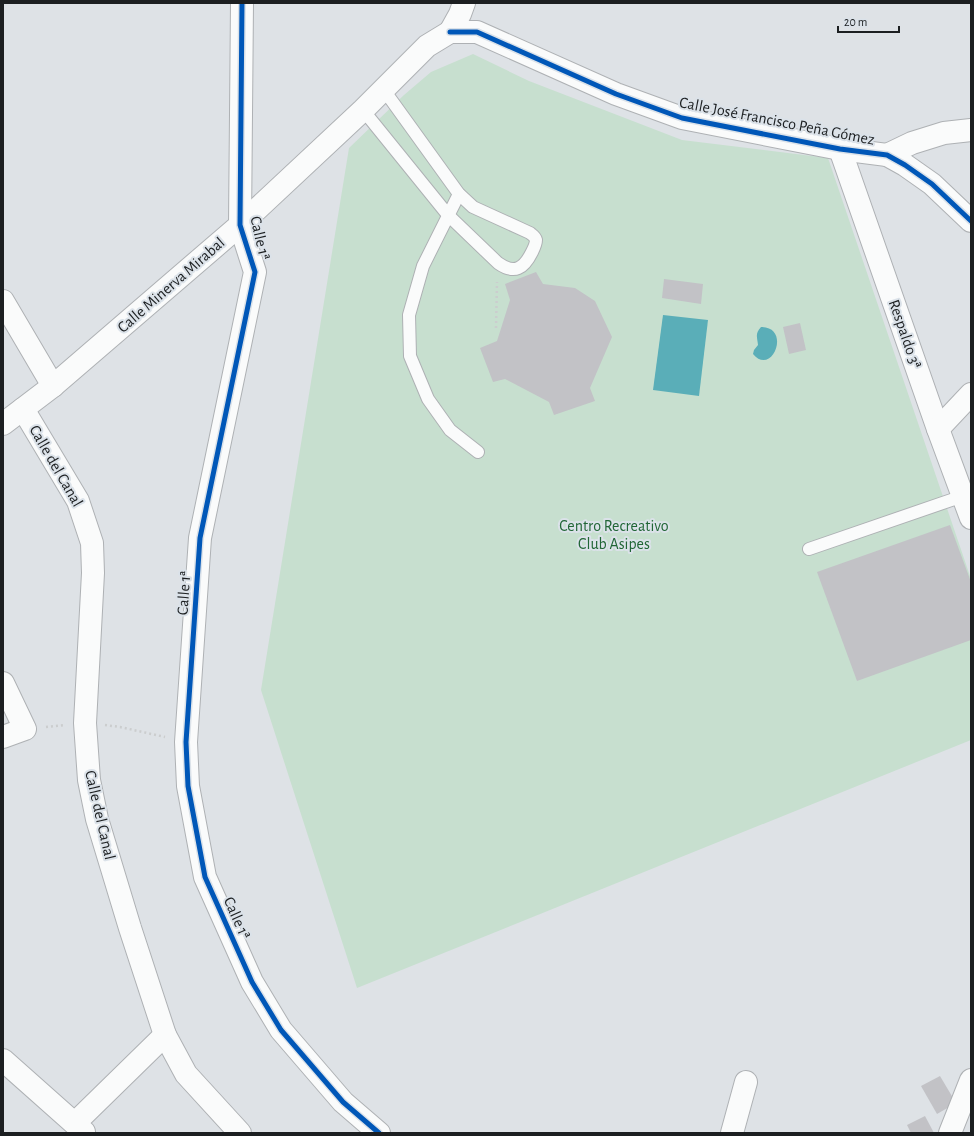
<svg xmlns="http://www.w3.org/2000/svg" width="974" height="1136" font-family="'Alegreya Sans',sans-serif">
<rect width="100%" height="100%" fill="#dee2e6"/>
<polygon fill="#c7dfcf" points="473,54 529,81 682,140 828,158 971,579 971,740 357,988 261,690 349,148 404,95 431,72"/>
<g fill="#5aaeb8">
<polygon points="663,315 708,320 699,396 653,390"/>
<path d="M761,327C792,327 772,377 753,354L754,350L758,345C757,336 755,334 761,327Z"/>
</g>
<g fill="#c2c2c6">
<polygon points="536,272 543,284 575,288 595,301 612,337 590,388 595,401 554,415 549,402 505,379 493,382 480,348 497,341 510,300 505,284"/>
<polygon points="664,279 703,284 701,304 662,298"/>
<polygon points="800,323 806,350 789,354 783,327"/>
<polygon points="950,525 971,582 971,640 857,681 817,572"/>
<polygon points="940,1076 956,1103 937,1114 921,1086"/>
<polygon points="925,1116 934,1133 911,1133 907,1125"/>
</g>
<g fill="none" stroke-linecap="round" stroke-linejoin="round">
<defs>
<g id="service">
<path d="M363,110L448,215L498,263C515,275 524,268 532,252C534,248 536,244 536,240C535,236 532,235 530,233L473,207L459,194L384,90"/>
<polyline points="459,194 423,266 409,315 410,356 428,399 450,430 478,452"/>
<polyline points="809,549 963,496"/>
</g>
<g id="minor">
<polyline points="242,3 240,225 255,272 200,538 186,742 188,786 205,877 252,982 281,1030 343,1102 379,1133"/>
<polyline points="450,32 460,14 464,3"/>
<polyline points="840,149 938,429 971,518"/>
<polyline points="887,155 912,143 944,133 971,130"/>
<polyline points="3,301 53,386"/>
<polyline points="23,409 78,501 92,543 93,573 85,723 89,780 97,819 130,928 165,1035 186,1074 240,1133"/>
<polyline points="938,429 971,394"/>
<polyline points="3,683 25,729 3,737"/>
<polyline points="3,1060 84,1132"/>
<polyline points="75,1123 165,1035"/>
<polyline points="732,1133 746,1082"/>
<polyline points="950,1133 971,1080"/>
</g>
<polyline id="tertiary" points="3,424 53,386 240,225 363,110 427,46 450,32 477,32 616,94 682,118 840,149 887,155 905,165 932,184 971,221"/>
</defs>
<use href="#service" stroke="#aeb1b4" stroke-width="14"/>
<use href="#minor" stroke="#aeb1b4" stroke-width="24"/>
<use href="#tertiary" stroke="#aeb1b4" stroke-width="24"/>
<g stroke="#cbcdce" stroke-width="2.5" stroke-dasharray="2 3" stroke-linecap="butt">
<polyline points="496,328 497,282"/>
<polyline points="105,725 120,727 165,737"/>
<polyline points="46,727 65,725"/>
</g>
<use href="#service" stroke="#fafbfb" stroke-width="12"/>
<use href="#minor" stroke="#fafbfb" stroke-width="22"/>
<use href="#tertiary" stroke="#fafbfb" stroke-width="22"/>
<defs>
<g id="cycleway">
<polyline points="242,3 240,225 255,272 200,538 186,742 188,786 205,877 252,982 281,1030 343,1102 379,1133"/>
<polyline points="450,32 477,32 616,94 682,118 840,149 887,155 905,165 932,184 971,221"/>
</g>
</defs>
<use href="#cycleway" stroke="#dbe2e9" stroke-width="8"/>
<use href="#cycleway" stroke="#0057b8" stroke-width="5"/>
</g>
<g text-anchor="middle" dominant-baseline="central" stroke-width="4" stroke-linejoin="round" paint-order="stroke">
<g font-size="16" fill="#1c1f21" stroke="#dbe2e9">
<text transform="translate(777 121) rotate(11)">Calle José Francisco Peña Gómez</text>
<text transform="translate(260 238) rotate(77)">Calle 1ª</text>
<text transform="translate(171 285) rotate(-41)">Calle Minerva Mirabal</text>
<text transform="translate(905 334) rotate(71)">Respaldo 3ª</text>
<text transform="translate(56 466) rotate(60)">Calle del Canal</text>
<text transform="translate(184 593) rotate(-86)">Calle 1ª</text>
<text transform="translate(100 815) rotate(77)">Calle del Canal</text>
<text transform="translate(237 918) rotate(66)">Calle 1ª</text>
</g>
<g font-size="16" fill="#216636" stroke="#dbe2e9">
<text x="614" y="526">Centro Recreativo<tspan x="614" dy="18">Club Asipes</tspan></text>
</g>
</g>
<rect width="974" height="1136" fill="none" stroke="#1c1f21" stroke-width="8"/>
<path d="M838 26v6h61v-6" fill="none" stroke="#1c1f21" stroke-width="2"/>
<text x="844" y="26" font-size="12" fill="#1c1f21" stroke="#dbe2e9" stroke-width="3" paint-order="stroke">20 m</text>
</svg>
